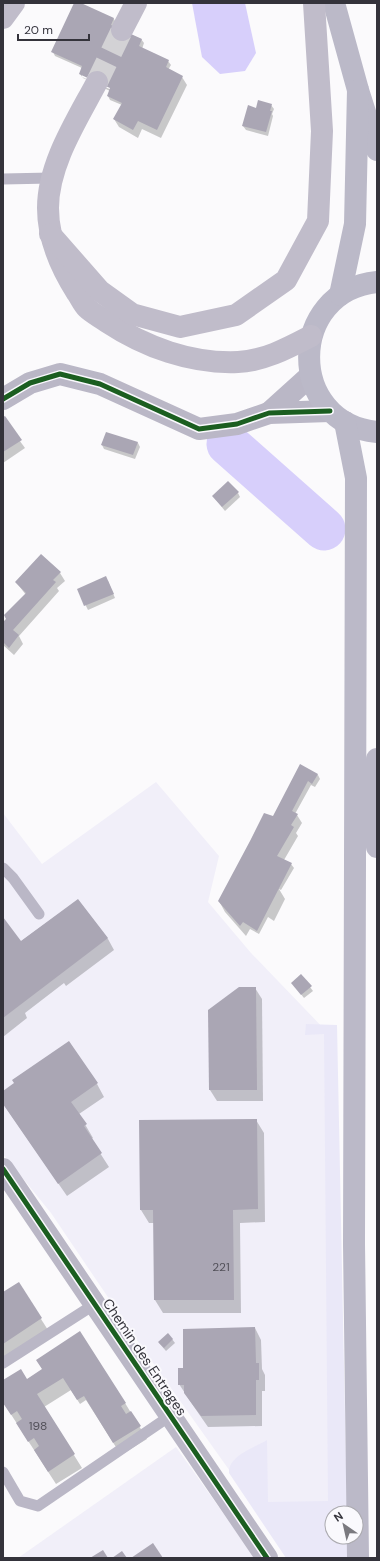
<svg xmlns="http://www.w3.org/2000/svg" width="380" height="1561" font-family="'DM Sans',sans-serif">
<rect width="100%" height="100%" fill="#fbfafc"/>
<g fill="#f1eff9">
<polygon points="156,782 219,856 208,902 251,953 329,1034 332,1513 276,1536 141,1346 51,1213 3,1154 3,813 42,864"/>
<polygon points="176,1447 255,1558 18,1558"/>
</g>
<path fill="#eae8f8" d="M306,1024L337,1025L347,1513H332V1537H347L348,1558H286L229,1473C228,1456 254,1448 267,1440L268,1502L328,1501L324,1034L305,1035Z"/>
<polygon fill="#d7cffb" points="192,3 245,3 256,53 245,71 220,74 202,57"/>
<g fill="#0003" fill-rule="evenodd">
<path d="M75,3H78L114,19L116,23L114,27L141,39L144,43L142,49L168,61L171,65L168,70L182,77L187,85L161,138L142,129L138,138L119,127L114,119L122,105L110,100L108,96L110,91L83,78L80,74L82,68L55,56L53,52ZM82,74L115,89L114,91L82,77Z"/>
<polygon points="271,105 274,109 272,114 273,116 268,136 246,130 243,126 257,109"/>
<polygon points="3,418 25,448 3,463"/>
<polygon points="138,443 140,447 135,459 104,449 102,445"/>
<polygon points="238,493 240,497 225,511 213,496"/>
<polygon points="60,573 65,581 57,588 59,591 19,636 23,644 14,655 3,645 3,623 26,595 16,582"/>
<polygon points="108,581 115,598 88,610 78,590"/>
<polygon points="301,766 318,775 320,779 315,787 311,785 295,814 297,815 302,823 296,833 298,836 284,860 291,864 294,868 281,890 279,889 285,899 274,921 268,917 259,934 250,929 246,936 225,912 219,901 273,817"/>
<polygon points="78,900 108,939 114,950 66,986 64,983 25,1013 27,1018 3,1037 3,919 20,942"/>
<polygon points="301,975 313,991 304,998 292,983"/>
<polygon points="255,988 262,999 263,1101 217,1101 210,1090"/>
<polygon points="97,1084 104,1097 79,1114 93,1138 91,1139 109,1167 67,1196 6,1108 3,1104 3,1092"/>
<polygon points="256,1120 264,1133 265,1222 240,1223 241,1313 163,1313 155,1300 154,1223 149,1223 141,1210 140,1121"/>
<polygon points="18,1283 48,1330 3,1359 3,1293"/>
<polygon points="255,1328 261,1340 262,1369 265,1375 265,1391 262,1391 262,1426 208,1427 192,1404 179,1384 184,1369"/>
<polygon points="172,1339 175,1343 166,1351 159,1343"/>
<polygon points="37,1360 125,1403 147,1439 121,1455 86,1400 80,1404 71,1390 44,1407 82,1468 56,1484 3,1402 3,1382 26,1380 43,1370"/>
</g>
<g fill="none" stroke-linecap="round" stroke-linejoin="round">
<polyline stroke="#d7cffb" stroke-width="43" points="228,444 324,529"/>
</g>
<g fill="#aaa6b4">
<polygon points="74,3 81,3 114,18 111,25 142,39 139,46 169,60 166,67 183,76 157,130 138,121 133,130 113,119 122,103 107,96 110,88 79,74 82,66 51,52"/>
<polygon points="258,100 272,104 270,111 272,111 266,132 242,126 248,105 256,108"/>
<polygon points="5,416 22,440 3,452 3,417"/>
<polygon points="106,432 138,442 133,455 101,445"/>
<polygon points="228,481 239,492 222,507 212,496"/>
<polygon points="41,554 61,572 53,580 56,582 13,630 19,635 9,648 3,642 3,622 6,619 4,615 26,593 15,582"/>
<polygon points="106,576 114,594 84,606 77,589"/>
<polygon points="300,764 318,774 312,784 308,781 292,811 298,814 291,825 294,827 277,856 292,863 257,931 243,922 240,926 218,901 250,841 264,813 273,816"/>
<polygon points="78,899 108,938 3,1018 3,917 21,941"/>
<polygon points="301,974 312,986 301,995 291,983"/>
<polygon points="239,987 256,987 257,1090 209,1090 208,1010"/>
<polygon points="69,1041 98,1083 71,1102 87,1124 84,1126 102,1153 58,1184 3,1104 3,1091 14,1083 12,1080"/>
<polygon points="257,1119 258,1209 233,1210 234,1300 154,1300 153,1210 140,1210 139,1120"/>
<polygon points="19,1282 42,1318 3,1344 3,1292"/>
<polygon points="255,1327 256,1363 259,1363 259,1380 256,1380 256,1415 201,1416 184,1393 184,1385 178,1385 178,1368 183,1368 183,1329"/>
<polygon points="80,1331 126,1403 121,1406 126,1414 131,1411 141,1426 113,1443 84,1396 77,1400 63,1378 37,1394 75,1454 48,1472 34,1450 39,1446 34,1438 28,1442 16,1423 22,1419 17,1411 11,1415 3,1403 3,1380 21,1369 27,1379 42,1369 36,1360"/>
<polygon points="168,1333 173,1339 164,1348 158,1342"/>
<polygon points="153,1543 163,1558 131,1558"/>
<polygon points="103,1550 108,1558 90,1558"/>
<polygon points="122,1551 127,1558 112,1558"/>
</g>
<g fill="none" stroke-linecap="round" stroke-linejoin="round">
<polyline stroke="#d3d2d5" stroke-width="22" stroke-dasharray="22 11" stroke-linecap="butt" points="97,82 122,30"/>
<g stroke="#bab7c6" stroke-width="11">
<polyline points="3,179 51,178"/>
<polyline points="3,868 13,878 39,914"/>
<polyline points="3,1363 95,1304"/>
<polyline points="3,1472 20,1501 38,1506 170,1416"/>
</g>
<g stroke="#bab7c6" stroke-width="22">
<polyline points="3,399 30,383 60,374 100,384 199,429 237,424 269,413 330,411"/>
<polyline points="269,413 310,376"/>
<polyline points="3,1169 267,1558"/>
</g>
<g stroke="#bbb9c8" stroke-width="22">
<polyline points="334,3 358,90 377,150"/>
<path d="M377,282C287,291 286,423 377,432"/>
<polyline points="340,295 355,224 358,90"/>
<polyline points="345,422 356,478 354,1244 358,1558"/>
<polyline points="377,759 377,847"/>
</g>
<g stroke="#c0bcca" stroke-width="22">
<polyline points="3,18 14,3"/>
<polyline points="122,30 136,3"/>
<path d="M97,82C77,120 48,164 48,208C48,238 61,268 77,293C80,297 83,304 87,308C92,313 100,317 107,322C145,347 191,364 238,362C264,361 288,348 311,336"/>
<polyline points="50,234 100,291 132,314 180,327 236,315 286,280 318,221 322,131 314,3"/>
</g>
<defs>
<g id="cycleway">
<polyline points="3,399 30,383 60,374 100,384 199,429 237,424 269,413 330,411"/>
<polyline points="3,1169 267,1558"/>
</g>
</defs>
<use href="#cycleway" stroke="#faf9fd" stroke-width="8"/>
<use href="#cycleway" stroke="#1b5e20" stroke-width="5"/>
</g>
<g text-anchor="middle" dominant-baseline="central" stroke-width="4" stroke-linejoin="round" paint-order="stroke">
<g font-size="12" fill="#525059">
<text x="221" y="1267">221</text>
<text x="38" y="1426">198</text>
</g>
<g font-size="14" fill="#34333b" stroke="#faf9fd">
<text transform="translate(145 1357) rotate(56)">Chemin des Entrages</text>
</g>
</g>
<rect width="380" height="1561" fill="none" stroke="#34333b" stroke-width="8"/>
<g transform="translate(344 1525) rotate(326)"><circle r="19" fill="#faf9fd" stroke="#abaaaf"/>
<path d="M0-3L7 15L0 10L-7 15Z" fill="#7a797f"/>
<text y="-6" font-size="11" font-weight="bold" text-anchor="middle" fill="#34333b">N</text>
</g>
<path d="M18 34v6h71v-6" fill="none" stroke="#34333b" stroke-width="2"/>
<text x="24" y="34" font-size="12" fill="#34333b" stroke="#faf9fd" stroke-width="3" paint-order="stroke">20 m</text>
</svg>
